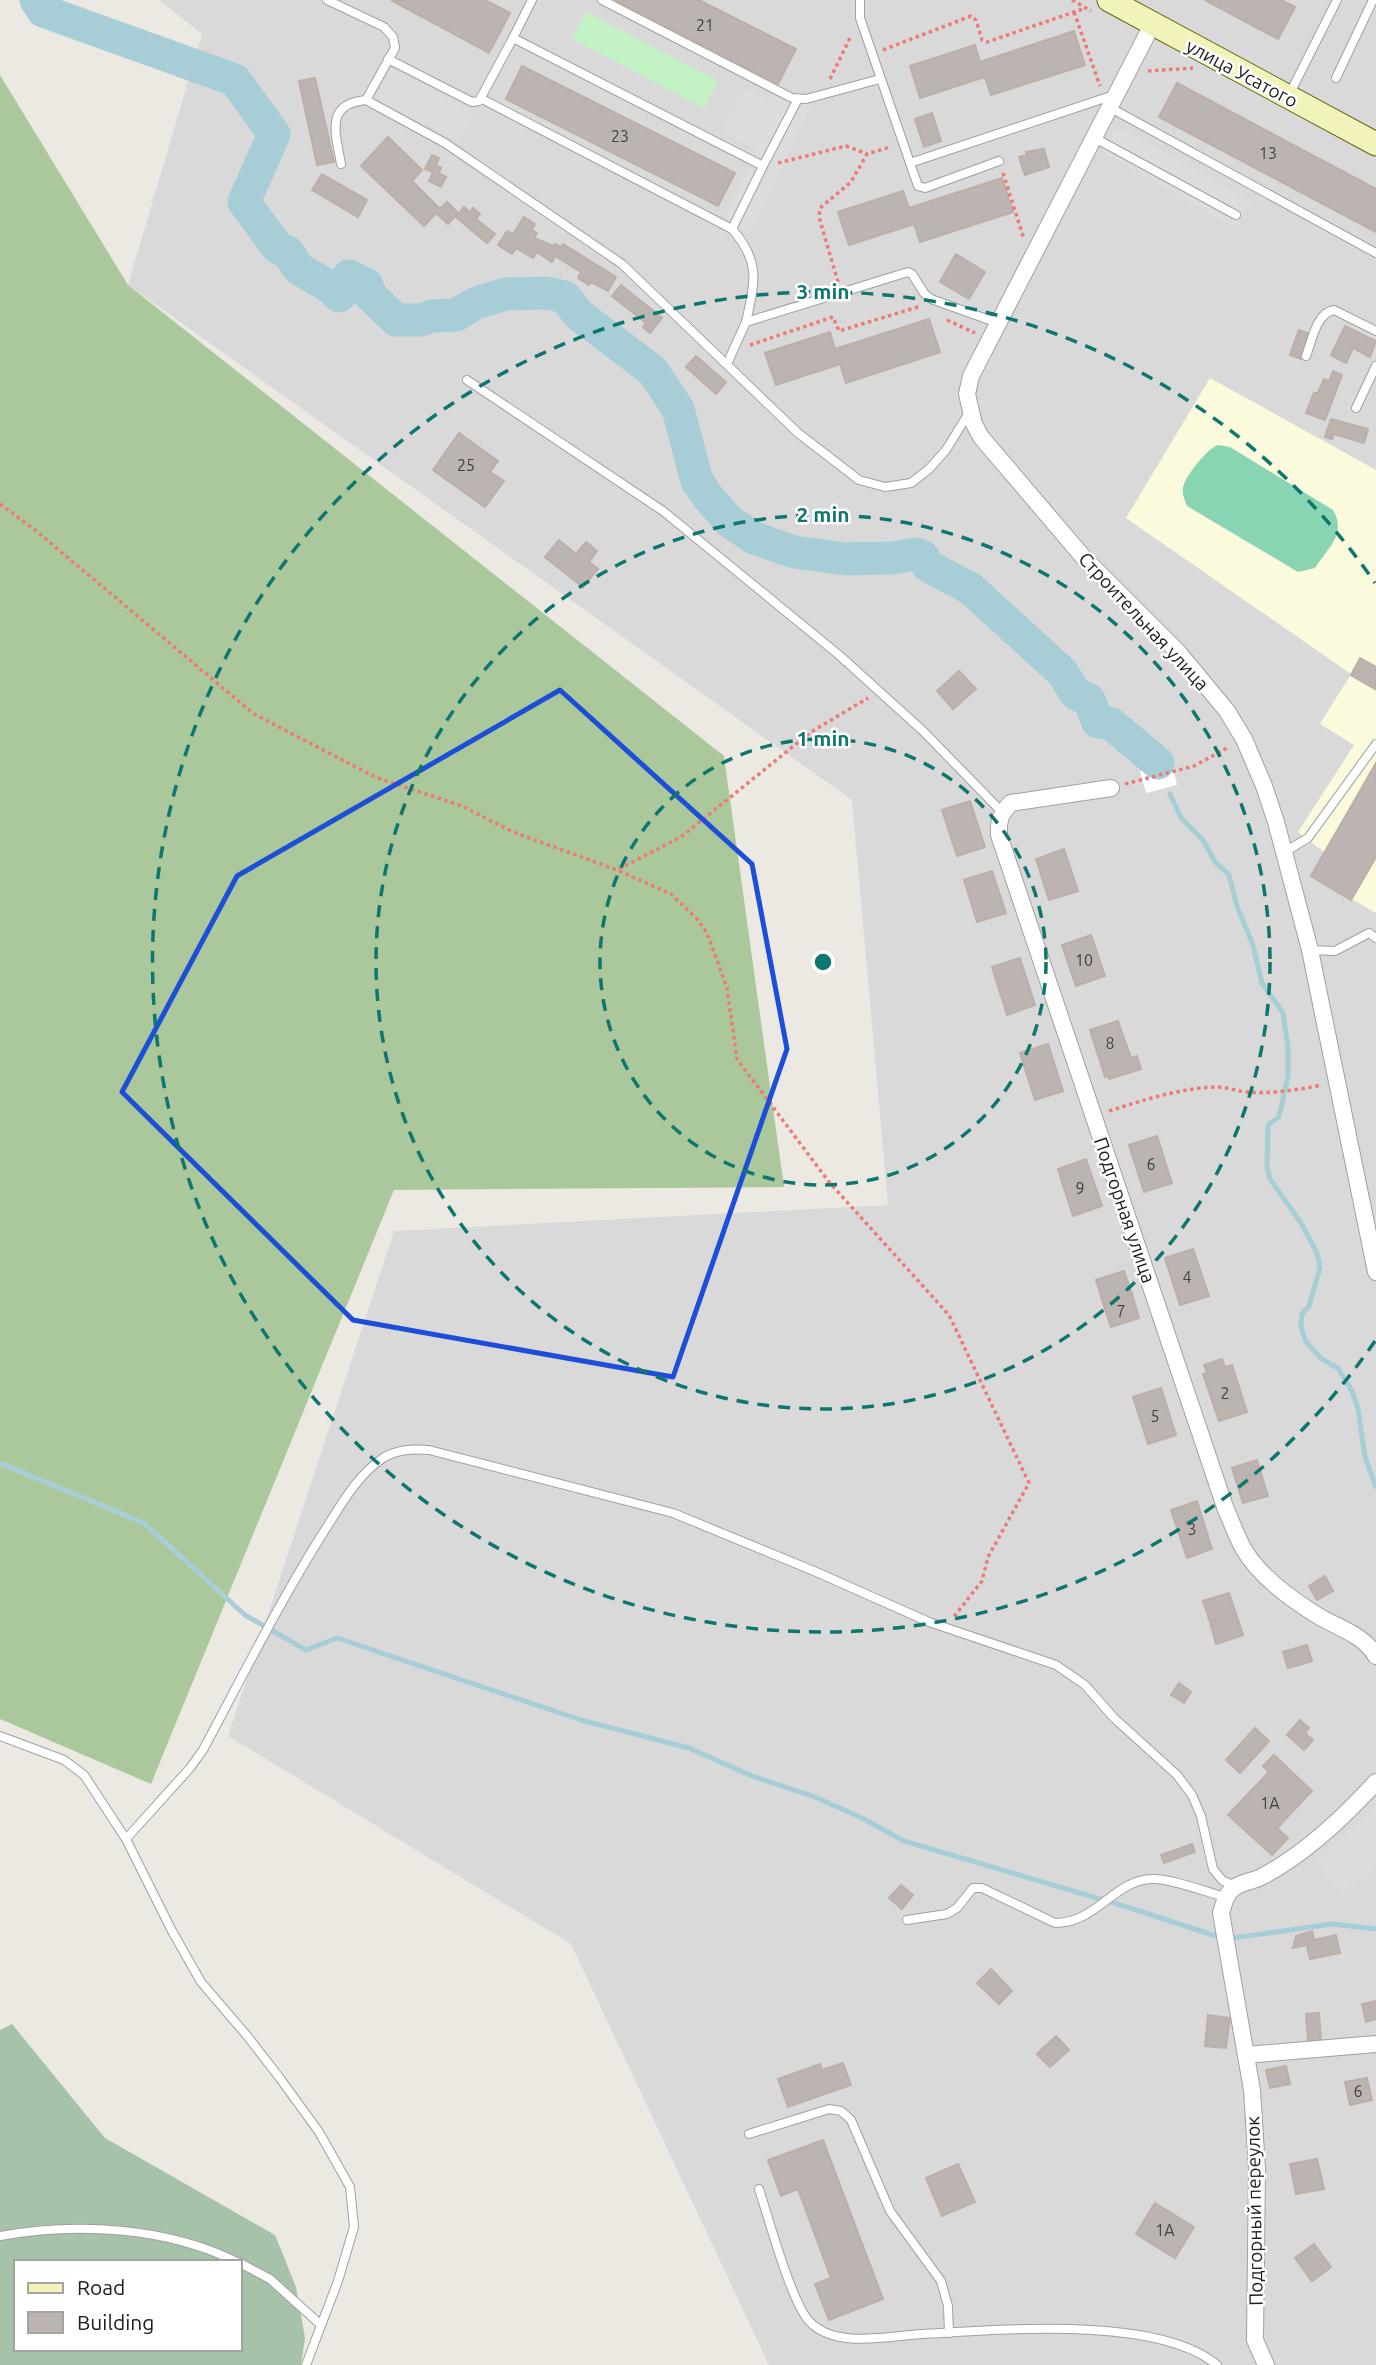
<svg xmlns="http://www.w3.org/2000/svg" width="1376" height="2365" font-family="Ubuntu,sans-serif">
<rect width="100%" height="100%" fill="#ece9e3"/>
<polygon fill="#dad9d9" points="159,0 1376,0 1376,2365 769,2365 571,1944 228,1736 394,1231 888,1205 852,800 128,285 202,34"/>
<polygon fill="#fbfadd" points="1210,378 1376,470 1376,913 1311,876 1325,853 1298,832 1354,745 1320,724 1351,674 1126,518"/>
<polygon fill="#abc89c" points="0,75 128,285 724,756 784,1187 394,1190 151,1784 0,1719"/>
<path fill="#a6c3a9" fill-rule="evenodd" d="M12,2024L105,2138L275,2235L296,2287L305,2338L301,2365H0V2030ZM16,2262H240V2349H16Z"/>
<polygon fill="#c3f3c5" points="586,12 718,81 704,108 572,39"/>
<path fill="#88d4b3" d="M1218,445L1230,447L1333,510C1347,534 1328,548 1315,568L1298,572L1187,506C1184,499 1181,491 1184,484C1189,472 1207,449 1218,445Z"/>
<g fill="#dcdcdc">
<polygon points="391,68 474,113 459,142 376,97"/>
<polygon points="775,86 813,105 749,235 723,221 758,150 723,132 744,89 768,100"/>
<polygon points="1125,130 1251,201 1236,229 1102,152 1113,132"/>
<polygon points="1376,1807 1376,1868 1341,1892 1315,1861"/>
</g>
<polygon fill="#fff" points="1172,763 1177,785 1146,793 1140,771"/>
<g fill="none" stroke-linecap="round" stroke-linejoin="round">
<g stroke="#a7ced6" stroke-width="5">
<polyline points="1170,794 1181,818 1203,840 1215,862 1229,875 1237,906 1253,945 1262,983 1283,1013 1288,1048 1288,1076 1279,1117 1268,1125 1267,1168 1270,1179 1301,1223 1317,1253 1320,1268 1309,1306 1302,1314 1301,1327 1306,1342 1322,1359 1338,1368 1352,1391 1358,1409 1365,1457 1376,1487"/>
<polyline points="0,1463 144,1523 245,1615 306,1650 337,1638 581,1720 689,1748 752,1776 815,1797 862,1818 904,1841 1124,1906 1225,1939 1332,1924 1376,1929"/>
</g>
<polyline stroke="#a7ced6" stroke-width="33" points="36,0 43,11 235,80 274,134 244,202 278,248 288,252 298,268 330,287 339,296 346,289 344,282 349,276 367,285 370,295 396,320 422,320 432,316 456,315 476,303 506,294 547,293 565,297 579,315 653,371 678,409 697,481 708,497 729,521 754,538 794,552 845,559 892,558 916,554 923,557 928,566 971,589 1062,672 1076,694 1089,700 1098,722 1110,723 1158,763"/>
</g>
<g fill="#bcb4b0" stroke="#bcafa7" stroke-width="2">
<polygon points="391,0 485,0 510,13 489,53"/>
<polygon points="615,0 699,0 796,49 778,84"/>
<polygon points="1205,0 1281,0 1295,7 1278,39"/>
<polygon points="1074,31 1085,65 991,95 985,77 920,98 910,66 975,45 980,62"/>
<polygon points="522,66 735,173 718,206 506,99"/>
<polygon points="315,78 334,162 317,165 299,81"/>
<polygon points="1177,83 1376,189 1376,232 1159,117"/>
<polygon points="932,113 941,141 924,147 915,119"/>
<polygon points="388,137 422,170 412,181 440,209 447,202 458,213 448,224 436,213 424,226 361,166"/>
<polygon points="1044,149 1049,167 1025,175 1019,157 1027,155 1026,152"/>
<polygon points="432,155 439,158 436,165 441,168 439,173 446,177 441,187 429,181 433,172 425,169"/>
<polygon points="322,174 367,200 358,217 312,190"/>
<polygon points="1002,178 1013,212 920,242 914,224 849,245 838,212 903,191 909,208"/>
<polygon points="464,207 470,212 473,208 480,214 476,219 495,234 487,243 456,217"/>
<polygon points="524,217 535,224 532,230 537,233 534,238 553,246 555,244 561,247 563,244 616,277 608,291 591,282 589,285 578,278 581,272 555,256 552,262 537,252 533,258 516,248 512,254 498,245 507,231 513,234"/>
<polygon points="956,254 985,272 969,299 940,282"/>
<polygon points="621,285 662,318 650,333 643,327 646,323 612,296"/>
<polygon points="929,319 940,352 846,383 840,364 776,385 765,353 830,332 835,349"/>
<polygon points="1345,326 1376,341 1370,357 1353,348 1346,363 1331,355"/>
<polygon points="1299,330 1310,334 1301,359 1290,355"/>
<polygon points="696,356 726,382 716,394 686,367"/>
<polygon points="1333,371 1342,375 1325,420 1306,413 1314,393 1318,393 1324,379 1329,381"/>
<polygon points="1331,419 1368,429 1364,443 1334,434 1332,439 1325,437"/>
<polygon points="459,433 498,461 490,472 504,481 485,507 433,470"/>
<polygon points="559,540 576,554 586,542 597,551 589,562 598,569 583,587 545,557"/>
<polygon points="1360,658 1376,667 1375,689 1351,675"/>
<polygon points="959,671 976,689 953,709 937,691"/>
<polygon points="1376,763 1376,857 1351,900 1311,876"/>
<polygon points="970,801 985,847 957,856 942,810"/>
<polygon points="1064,849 1078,891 1049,900 1036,859"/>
<polygon points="992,871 1006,913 977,922 964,880"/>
<polygon points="1091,935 1105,976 1076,986 1062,945"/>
<polygon points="1020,958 1035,1005 1007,1015 992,967"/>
<polygon points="1118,1021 1131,1058 1137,1056 1141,1069 1109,1079 1108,1076 1105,1077 1090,1030"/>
<polygon points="1048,1044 1063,1091 1035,1100 1020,1053"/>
<polygon points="1157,1136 1172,1183 1144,1192 1129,1145"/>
<polygon points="1086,1159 1102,1206 1073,1216 1058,1169"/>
<polygon points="1193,1249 1209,1296 1180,1305 1165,1258"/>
<polygon points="1124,1271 1132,1294 1103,1303 1096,1280"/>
<polygon points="1132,1294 1139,1318 1111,1327 1103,1303"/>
<polygon points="1222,1359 1225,1367 1232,1365 1247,1412 1219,1421 1203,1374 1207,1373 1204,1365"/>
<polygon points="1161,1388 1176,1435 1148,1444 1133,1397"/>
<polygon points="1257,1460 1268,1496 1243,1503 1232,1468"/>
<polygon points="1197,1501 1212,1549 1187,1558 1171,1510"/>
<polygon points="1325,1576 1333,1591 1317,1600 1309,1586"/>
<polygon points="1229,1593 1236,1614 1210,1622 1203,1601"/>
<polygon points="1236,1614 1243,1635 1216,1644 1210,1622"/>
<polygon points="1307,1645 1312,1661 1288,1668 1283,1652"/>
<polygon points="1179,1683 1191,1692 1184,1703 1171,1695"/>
<polygon points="1300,1720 1309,1728 1305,1733 1313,1740 1304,1750 1287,1735"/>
<polygon points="1255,1728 1269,1741 1240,1773 1226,1760"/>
<polygon points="1274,1755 1312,1791 1277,1828 1288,1838 1272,1855 1228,1815 1269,1772 1263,1766"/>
<polygon points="1192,1844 1195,1852 1164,1863 1161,1855"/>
<polygon points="901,1885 913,1895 902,1909 889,1898"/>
<polygon points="1312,1931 1314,1940 1336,1935 1340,1953 1310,1959 1307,1945 1293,1948 1296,1936"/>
<polygon points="991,1969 1012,1991 999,2004 977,1983"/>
<polygon points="1376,2001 1376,2019 1366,2022 1362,2004"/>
<polygon points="1319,2013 1321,2041 1308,2042 1306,2014"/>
<polygon points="1208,2015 1230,2018 1226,2048 1205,2046"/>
<polygon points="1056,2036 1069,2050 1050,2067 1037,2054"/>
<polygon points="843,2063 851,2085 788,2107 778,2079 820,2064 822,2070"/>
<polygon points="1286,2066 1290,2084 1270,2088 1266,2070"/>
<polygon points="1367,2078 1372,2100 1350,2105 1345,2082"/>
<polygon points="823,2140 883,2299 829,2320 815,2284 831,2278 798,2189 781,2196 768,2160"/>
<polygon points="1317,2159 1324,2189 1296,2194 1290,2164"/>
<polygon points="958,2164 975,2202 942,2216 926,2178"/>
<polygon points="1155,2203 1194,2227 1175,2258 1136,2234"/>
<polygon points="1314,2244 1331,2267 1312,2281 1295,2258"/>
</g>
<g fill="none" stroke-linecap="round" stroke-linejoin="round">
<defs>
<g id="lane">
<polyline points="327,0 384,27 393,37 395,48 366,100"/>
<polyline points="602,0 792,98 806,99 880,79"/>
<polyline points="860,0 860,18 910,163 1114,95"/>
<polyline points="388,59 472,102 479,101 513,38"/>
<polyline points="1336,78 1373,0"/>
<polyline points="1289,95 1337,0"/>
<polyline points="482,99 732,229 763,166 513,38 532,0"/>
<polyline points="1109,107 1376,253"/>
<polyline points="1093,137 1236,215"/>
<polyline points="910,163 918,186 925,188 999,161"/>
<path d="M341,164C336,134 324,104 366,100L445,143L622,264L798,433L859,480L885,487L911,483L929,469L946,450L970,411"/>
<polyline points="763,166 798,99"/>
<path d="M732,229C761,262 755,282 746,322"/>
<path d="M1306,356C1312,341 1316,313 1334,310L1376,331"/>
<polyline points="727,364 746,322 908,272 912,274 924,293 931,299 998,323"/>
<polyline points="467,380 663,511 839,655 923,731 1002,812"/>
<polyline points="1356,408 1376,366"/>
<polyline points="1283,853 1308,838 1376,744"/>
<polyline points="1310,950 1335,951 1369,933 1376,938"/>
<polyline points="0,1736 64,1760 84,1775 126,1839 172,1931 201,1982 248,2037 279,2077 319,2132 350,2187 354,2227 338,2281 306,2365"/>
<path d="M126,1839L190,1768L203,1750C242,1677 279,1603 323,1533C340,1507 356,1476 383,1458C398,1449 412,1449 429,1450L673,1513L814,1571L929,1622L1056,1665L1085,1685L1114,1718L1177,1775L1192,1795L1201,1816L1213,1869L1223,1881L1236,1886"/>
<path d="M907,1920L947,1914L957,1908L973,1888H982L1055,1923C1097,1923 1114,1880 1152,1879C1169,1878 1207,1892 1225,1897"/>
<polyline points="749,2134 829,2109 841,2111 851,2120 890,2211 941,2281 948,2306 949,2333"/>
<path d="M759,2189C768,2216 792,2305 810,2322C836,2349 888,2336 922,2334C998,2330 1158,2315 1217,2365"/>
<path d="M0,2236C76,2222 167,2227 237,2262"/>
<polyline points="240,2263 270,2279 321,2325"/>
</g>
<g id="street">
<polyline points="1152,25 971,376 967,394 974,424 981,437 1084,558 1179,653 1227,711 1244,739 1264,786 1276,822 1310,950 1376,1272"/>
<path d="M1111,788L1011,803C1001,813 998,820 999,835L1225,1507C1231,1521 1236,1535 1243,1548C1258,1575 1288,1597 1315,1614C1337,1628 1362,1633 1376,1656"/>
<polyline points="1246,2055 1376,2044"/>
<path d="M1266,2365L1255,2340L1257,2169L1252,2090L1221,1913C1224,1902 1227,1891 1237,1886C1245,1881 1255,1881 1263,1876C1305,1854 1344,1817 1376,1782"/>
</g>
<polyline id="secondary" points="1109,0 1376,144"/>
</defs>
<use href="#lane" stroke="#a0a0a0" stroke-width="10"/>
<use href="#street" stroke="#a0a0a0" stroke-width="18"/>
<use href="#secondary" stroke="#626610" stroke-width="25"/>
<g stroke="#eb7b76" stroke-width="3.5" stroke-dasharray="3.5 3.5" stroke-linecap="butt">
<polyline points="1072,0 1091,11"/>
<polyline points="1074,12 1100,86"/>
<polyline points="883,50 971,16 976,20 982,40 987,42 1086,8"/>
<polyline points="1148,71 1193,68"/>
<polyline points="830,79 851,36"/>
<polyline points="778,163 846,146 867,154"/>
<polyline points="1003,173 1024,239"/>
<polyline points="838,282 819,217 820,208 851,182 867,154 890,147"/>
<polyline points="947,320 975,333"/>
<polyline points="750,345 833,317 839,331 918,307 921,308"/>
<polyline points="0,504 35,530 254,714 375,777 462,806 513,832 617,870 671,894 697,919 707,933 727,988 737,1059 829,1182 949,1315 1029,1483 988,1557 982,1581 953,1618"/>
<polyline points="1125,784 1194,766 1229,747"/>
<polyline points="619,869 681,837 811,732 868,698"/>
<path d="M1109,1111C1144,1100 1177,1089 1214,1087C1225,1086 1235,1091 1246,1092C1270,1094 1298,1090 1321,1085"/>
</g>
<use href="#lane" stroke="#fff" stroke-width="8"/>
<use href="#street" stroke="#fff" stroke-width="16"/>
<use href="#secondary" stroke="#f2f2bb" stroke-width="23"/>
</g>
<path fill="none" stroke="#1d4ed8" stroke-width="5" stroke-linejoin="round" d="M560,690L752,864L787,1049L673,1377L353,1320L122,1092L237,876Z"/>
<g fill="none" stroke="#0f766e" stroke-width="3.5" stroke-dasharray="12 9">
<circle cx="823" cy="962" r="223"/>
<circle cx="823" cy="962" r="447"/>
<path d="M1375 1341A670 670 0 1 1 1375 583"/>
</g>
<g text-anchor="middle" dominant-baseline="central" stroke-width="5" stroke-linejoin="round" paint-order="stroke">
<g font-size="16" fill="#444241">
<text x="705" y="25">21</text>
<text x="620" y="136">23</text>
<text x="1268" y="153">13</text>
<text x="466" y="465">25</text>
<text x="1084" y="960">10</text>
<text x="1110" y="1043">8</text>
<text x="1151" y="1164">6</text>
<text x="1080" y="1188">9</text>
<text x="1187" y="1277">4</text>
<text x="1121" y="1311">7</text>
<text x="1225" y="1393">2</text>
<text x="1155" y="1416">5</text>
<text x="1192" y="1529">3</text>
<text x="1270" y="1803">1А</text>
<text x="1358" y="2091">6</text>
<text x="1165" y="2230">1А</text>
</g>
<g font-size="19" fill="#1c1c1c" stroke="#fff">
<text transform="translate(1242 73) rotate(28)">улица Усатого</text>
<text transform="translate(1144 621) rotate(47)">Строительная улица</text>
<text transform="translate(1125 1210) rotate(71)">Подгорная улица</text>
<text transform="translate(1254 2211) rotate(-91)">Подгорный переулок</text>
</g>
</g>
<circle cx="823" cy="962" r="10" fill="#0f766e" stroke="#fff" stroke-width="3.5"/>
<g font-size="21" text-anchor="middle" font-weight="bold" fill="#0f766e" stroke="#fff" stroke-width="5" stroke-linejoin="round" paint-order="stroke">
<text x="823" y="299">3 min</text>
<text x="823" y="522">2 min</text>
<text x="823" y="746">1 min</text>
</g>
<rect x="14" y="2260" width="228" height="91" fill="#ffffff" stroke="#a4a4a4" stroke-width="2"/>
<rect x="28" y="2283" width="35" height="10" fill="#f2f2bb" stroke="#a4a4a4" stroke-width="2"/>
<text x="77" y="2295" font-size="21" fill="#1c1c1c">Road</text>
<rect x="28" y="2312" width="35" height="21" fill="#bcb4b0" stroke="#a4a4a4" stroke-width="2"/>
<text x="77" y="2330" font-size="21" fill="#1c1c1c">Building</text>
</svg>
